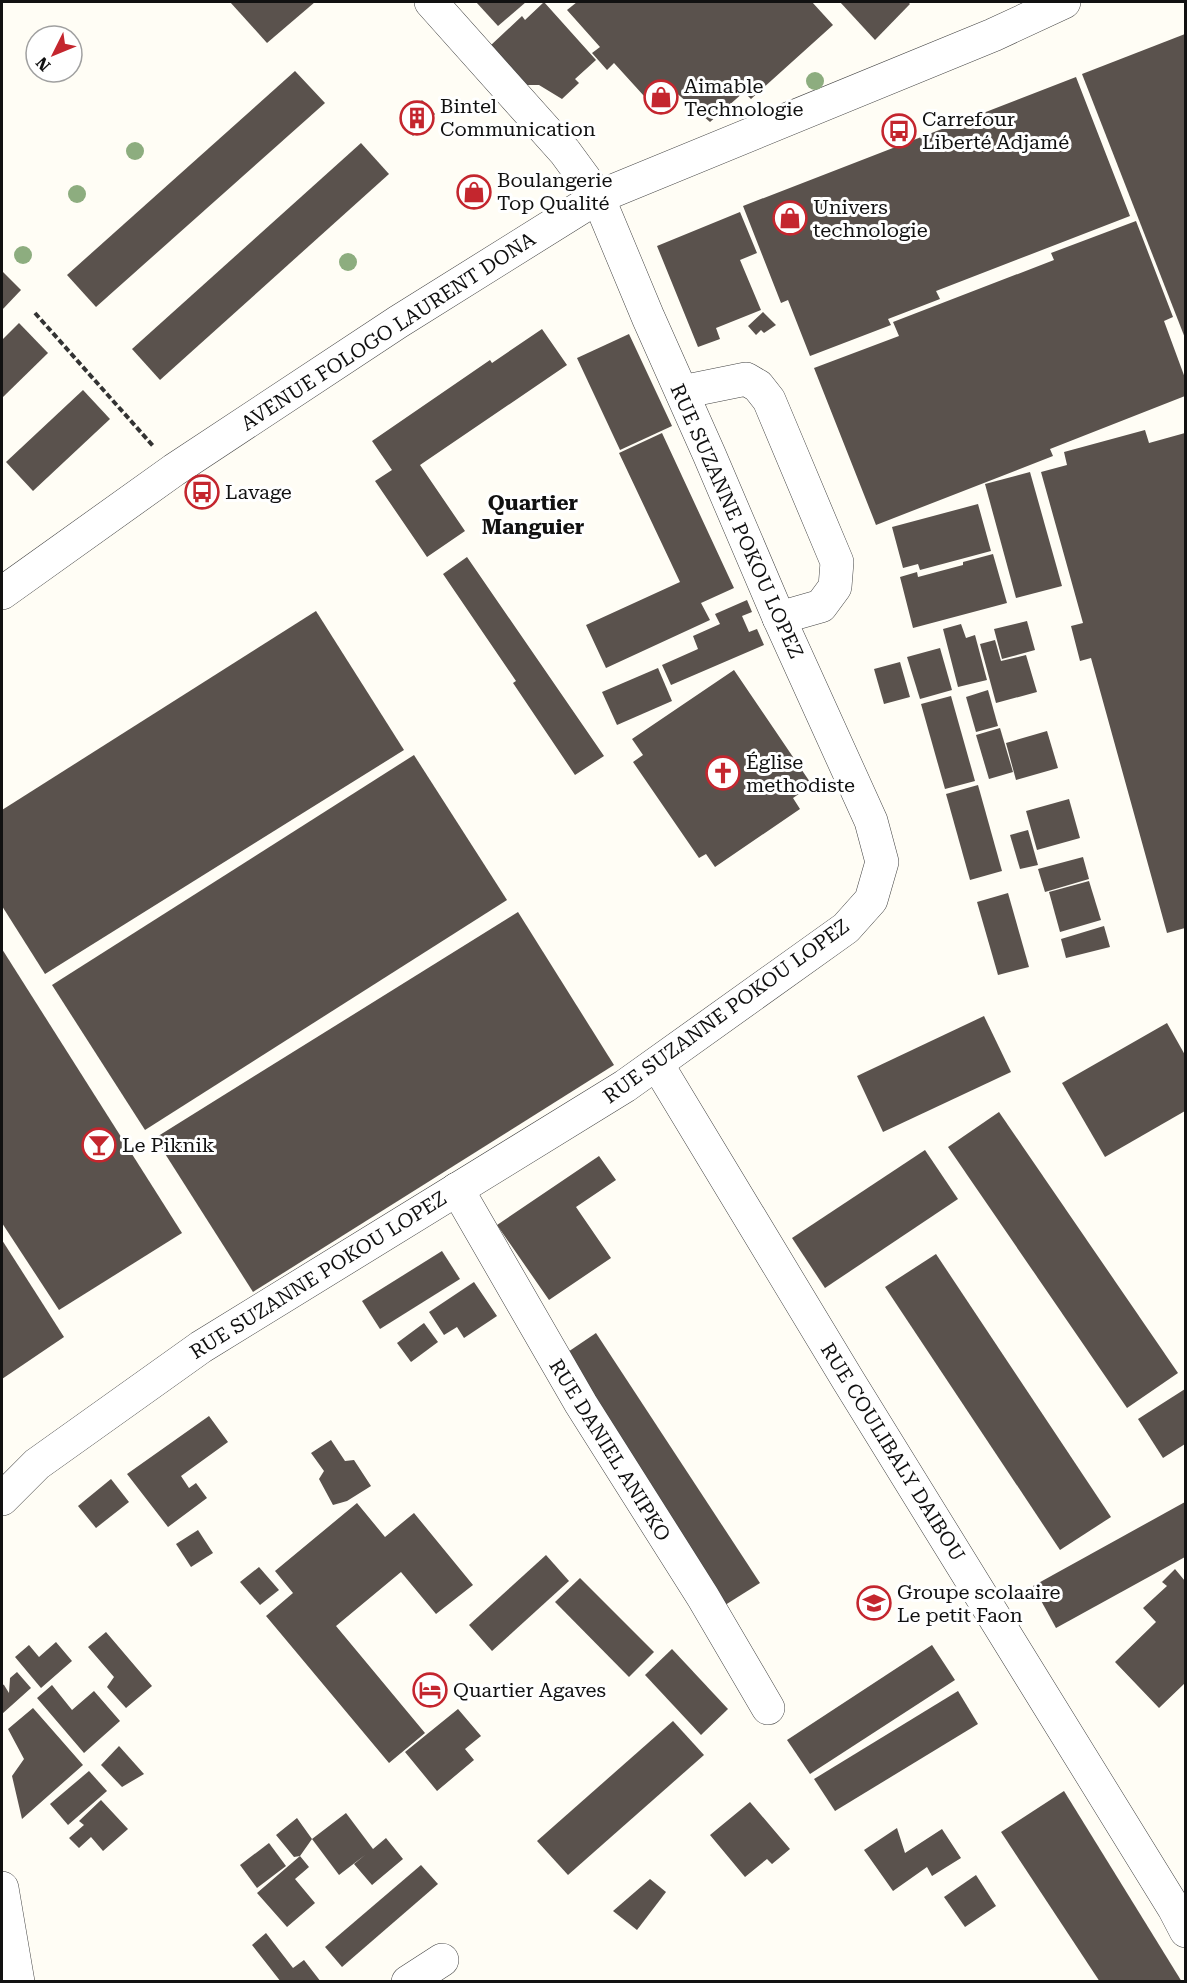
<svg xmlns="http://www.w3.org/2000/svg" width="1187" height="1983" font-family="'Roboto Serif',serif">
<rect width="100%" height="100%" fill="#fffdf5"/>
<g fill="#5a524d">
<polygon points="230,2 315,2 267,43"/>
<polygon points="476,2 526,2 498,26"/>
<polygon points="544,2 596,60 575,79 579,83 562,99 539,85 527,85 490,46 522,16 525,20"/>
<polygon points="577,2 812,2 833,25 751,99 744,92 710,122 673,90 654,107 614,63 607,70 592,53 600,47 567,10"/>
<polygon points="840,2 908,2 910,4 875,40"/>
<polygon points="1185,34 1185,338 1082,74"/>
<polygon points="295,71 325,103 96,307 67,275"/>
<polygon points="1076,77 1130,216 936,291 940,299 888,319 891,325 810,356 788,300 781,303 743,206"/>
<polygon points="422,100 435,114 413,136 400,123"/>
<polygon points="361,143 389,174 160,380 132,349"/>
<polygon points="740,212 757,253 740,260 761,310 716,328 720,339 698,347 657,246"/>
<polygon points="1136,221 1173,317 1164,321 1185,378 1185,396 1050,449 1053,456 876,525 814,368 899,336 893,322 1054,260 1051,253"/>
<polygon points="2,271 21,290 2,310"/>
<polygon points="763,312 776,325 764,333 761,330 756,335 748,326"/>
<polygon points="19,323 48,353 2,398 2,340"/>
<polygon points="542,329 567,365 420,465 465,531 427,557 375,481 392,470 372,441 490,360 492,363"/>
<polygon points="629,334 672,426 620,450 577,358"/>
<polygon points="83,390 110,419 33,491 6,462"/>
<polygon points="1145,430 1149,443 1185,433 1185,928 1167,933 1091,658 1080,661 1071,626 1083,623 1041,472 1067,465 1064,452"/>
<polygon points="662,433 734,588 701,603 710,620 606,668 586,625 680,582 619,453"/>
<polygon points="1030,472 1062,586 1016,598 985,484"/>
<polygon points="978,504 991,551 920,570 918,564 903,568 892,527"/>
<polygon points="993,554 1007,603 913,628 900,577 917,572 918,577 963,565 963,562"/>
<polygon points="467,557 604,756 575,775 513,683 516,681 443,574"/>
<polygon points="747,600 752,612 742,616 749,632 757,629 764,645 671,685 662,665 698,649 693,636 720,624 715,614"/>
<polygon points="316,611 404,750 45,974 2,906 2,810"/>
<polygon points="1027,621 1035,650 1002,659 994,629"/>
<polygon points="961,624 966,638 975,635 987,680 958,687 943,629"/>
<polygon points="995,640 1001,661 1026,655 1037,692 996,703 980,644"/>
<polygon points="940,648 952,690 920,699 907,657"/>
<polygon points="900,662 910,697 884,704 874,669"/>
<polygon points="658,668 672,701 617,725 602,692"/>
<polygon points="734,670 812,785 793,798 800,809 715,867 706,854 699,858 633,762 643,755 632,739"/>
<polygon points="988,690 998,726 976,732 966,697"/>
<polygon points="951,696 975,781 945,789 921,704"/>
<polygon points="1000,728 1013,772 989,779 976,735"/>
<polygon points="1047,731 1058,768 1016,780 1006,743"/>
<polygon points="414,755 507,900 145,1130 52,985"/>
<polygon points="978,785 1002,871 970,880 946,794"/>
<polygon points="1069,799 1080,838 1037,850 1026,811"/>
<polygon points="1028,830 1038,865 1020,869 1010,835"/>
<polygon points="1083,857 1089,879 1045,892 1038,869"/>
<polygon points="1089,881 1101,920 1060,932 1049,892"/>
<polygon points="1008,893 1029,967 998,975 977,902"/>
<polygon points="518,912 614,1065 253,1292 155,1138"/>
<polygon points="1104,926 1110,947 1066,958 1061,939"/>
<polygon points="2,949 182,1233 59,1310 2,1223"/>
<polygon points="984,1016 1011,1072 883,1132 857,1076"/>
<polygon points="1167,1023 1185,1055 1185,1111 1105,1157 1062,1083"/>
<polygon points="999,1112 1178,1373 1127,1408 948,1147"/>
<polygon points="925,1150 958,1199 825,1288 792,1238"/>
<polygon points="599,1156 616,1180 576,1207 611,1258 549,1300 497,1225"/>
<polygon points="2,1240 64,1337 2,1379"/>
<polygon points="442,1251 460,1279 380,1329 362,1301"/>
<polygon points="936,1254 1111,1517 1060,1550 885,1287"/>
<polygon points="474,1282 497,1316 464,1338 457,1327 444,1335 429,1312"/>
<polygon points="424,1323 438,1342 411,1362 397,1343"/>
<polygon points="596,1333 760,1583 722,1607 559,1358"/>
<polygon points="1185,1389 1185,1444 1163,1458 1138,1419"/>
<polygon points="209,1416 228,1442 181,1476 189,1488 196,1483 207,1498 168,1527 127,1474"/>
<polygon points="331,1440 345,1461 354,1460 371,1486 347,1501 333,1505 319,1479 324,1471 311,1453"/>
<polygon points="111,1479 129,1502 96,1528 78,1506"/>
<polygon points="1185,1502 1185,1557 1056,1628 1033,1586"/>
<polygon points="357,1503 385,1537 414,1513 473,1585 436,1614 401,1572 336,1626 425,1733 389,1763 266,1616 293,1593 275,1571"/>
<polygon points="198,1530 213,1553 191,1567 176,1544"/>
<polygon points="546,1555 569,1581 492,1651 469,1625"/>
<polygon points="259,1567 279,1590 260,1605 240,1582"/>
<polygon points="1175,1569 1185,1581 1185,1683 1159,1708 1115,1662 1156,1622 1143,1608 1167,1586 1162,1582"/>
<polygon points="580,1578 654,1652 629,1677 555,1602"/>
<polygon points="106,1632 152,1686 126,1708 107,1687 114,1677 88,1647"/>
<polygon points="56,1642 72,1661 41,1688 15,1657 29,1645 39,1657"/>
<polygon points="932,1645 955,1680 810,1774 787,1740"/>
<polygon points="672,1649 728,1709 701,1735 645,1675"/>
<polygon points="17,1672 31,1688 2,1714 2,1684 4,1685 9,1693 10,1678"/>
<polygon points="52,1685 72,1710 94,1691 120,1721 84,1753 37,1698"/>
<polygon points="958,1691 978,1724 835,1811 814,1779"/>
<polygon points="33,1708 83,1765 22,1819 12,1776 24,1759 8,1729"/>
<polygon points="458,1709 481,1736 465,1749 474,1760 437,1791 405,1752"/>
<polygon points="673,1721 704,1755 568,1875 537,1841"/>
<polygon points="119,1746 144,1774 122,1787 101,1765"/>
<polygon points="89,1771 107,1791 68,1825 50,1804"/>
<polygon points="1064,1791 1182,1982 1100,1982 1001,1832"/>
<polygon points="101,1800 128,1829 103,1851 91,1837 79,1848 69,1838 84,1825 79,1821"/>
<polygon points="750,1802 790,1849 772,1864 767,1859 745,1877 710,1835"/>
<polygon points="346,1813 373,1849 386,1838 403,1859 372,1885 354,1864 365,1855 339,1875 312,1839"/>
<polygon points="297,1818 312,1839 300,1856 309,1867 295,1879 315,1903 287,1927 257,1893 300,1856 294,1857 276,1835"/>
<polygon points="897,1828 905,1853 942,1829 961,1858 932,1876 927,1867 893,1891 864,1850"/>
<polygon points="269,1843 286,1866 257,1888 240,1865"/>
<polygon points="421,1865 438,1884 342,1967 325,1947"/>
<polygon points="976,1875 996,1906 965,1927 944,1897"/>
<polygon points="650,1879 666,1892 637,1930 613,1911"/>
<polygon points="266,1933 293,1968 304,1960 321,1982 281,1982 252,1945"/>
</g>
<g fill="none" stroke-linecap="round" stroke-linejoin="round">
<defs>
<g id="minor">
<polyline points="682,392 746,379 758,386 769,400 837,562 835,587 821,606 779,618"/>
<polyline points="2,593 174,470 398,322 598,197 993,35 1064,2"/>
<polyline points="657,1064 848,1380 1174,1908 1186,1931"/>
<polyline points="457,1189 581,1404 703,1597 768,1708"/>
<polyline points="2,1499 37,1464 201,1347 625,1086 846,928 871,900 882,862 871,821 779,618 709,454 648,317 598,197 565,152 431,2"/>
<polyline points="2,1888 18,1982"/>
<polyline points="408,1982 442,1960"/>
</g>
</defs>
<use href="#minor" stroke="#444" stroke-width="34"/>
<polyline stroke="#333" stroke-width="4" stroke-dasharray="6 3" stroke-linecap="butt" points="35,313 154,447"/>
<use href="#minor" stroke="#fff" stroke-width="33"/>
</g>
<g fill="#8dad7f">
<circle cx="815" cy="81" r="9"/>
<circle cx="135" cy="151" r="9"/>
<circle cx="77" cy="194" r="9"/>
<circle cx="23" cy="255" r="9"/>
<circle cx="348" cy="262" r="9"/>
</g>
<defs>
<symbol id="shop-ring" viewBox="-11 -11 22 22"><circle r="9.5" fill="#fff" stroke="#c4262e" stroke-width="1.5"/><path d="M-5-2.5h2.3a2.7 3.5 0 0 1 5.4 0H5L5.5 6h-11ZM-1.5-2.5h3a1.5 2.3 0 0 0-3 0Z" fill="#c4262e"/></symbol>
<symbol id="building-ring" viewBox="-11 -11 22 22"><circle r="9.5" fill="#fff" stroke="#c4262e" stroke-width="1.5"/><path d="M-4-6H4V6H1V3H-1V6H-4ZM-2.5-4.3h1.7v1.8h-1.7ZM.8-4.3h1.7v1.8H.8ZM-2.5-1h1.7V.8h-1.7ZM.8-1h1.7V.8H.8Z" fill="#c4262e"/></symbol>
<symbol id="bus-ring" viewBox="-11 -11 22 22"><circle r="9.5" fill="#fff" stroke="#c4262e" stroke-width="1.5"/><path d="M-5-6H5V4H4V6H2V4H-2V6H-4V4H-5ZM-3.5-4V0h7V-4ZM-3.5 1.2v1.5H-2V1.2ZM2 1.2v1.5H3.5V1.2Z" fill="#c4262e"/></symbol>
<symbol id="church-ring" viewBox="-11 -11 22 22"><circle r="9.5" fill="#fff" stroke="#c4262e" stroke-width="1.5"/><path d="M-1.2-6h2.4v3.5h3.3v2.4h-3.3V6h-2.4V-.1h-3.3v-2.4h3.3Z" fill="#c4262e"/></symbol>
<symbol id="bar-ring" viewBox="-11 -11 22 22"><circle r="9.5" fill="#fff" stroke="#c4262e" stroke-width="1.5"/><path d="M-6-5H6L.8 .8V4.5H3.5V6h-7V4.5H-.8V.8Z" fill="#c4262e"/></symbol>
<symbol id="school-ring" viewBox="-11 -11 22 22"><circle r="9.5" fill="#fff" stroke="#c4262e" stroke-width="1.5"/><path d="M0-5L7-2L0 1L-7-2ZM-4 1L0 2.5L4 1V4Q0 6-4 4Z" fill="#c4262e"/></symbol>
<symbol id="hotel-ring" viewBox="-11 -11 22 22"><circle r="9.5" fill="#fff" stroke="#c4262e" stroke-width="1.5"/><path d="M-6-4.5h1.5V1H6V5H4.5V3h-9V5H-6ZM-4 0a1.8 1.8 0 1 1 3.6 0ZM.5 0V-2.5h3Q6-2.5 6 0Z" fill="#c4262e"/></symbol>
</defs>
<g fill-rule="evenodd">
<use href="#shop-ring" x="642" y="78" width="38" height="38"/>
<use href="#building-ring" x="398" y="99" width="38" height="38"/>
<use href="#bus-ring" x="880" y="112" width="38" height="38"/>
<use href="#shop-ring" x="455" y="173" width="38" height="38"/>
<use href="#shop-ring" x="771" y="199" width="38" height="38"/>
<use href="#bus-ring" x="183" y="473" width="38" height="38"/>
<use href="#church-ring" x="704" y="754" width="38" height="38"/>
<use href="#bar-ring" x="80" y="1126" width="38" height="38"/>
<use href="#school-ring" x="855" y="1584" width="38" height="38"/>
<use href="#hotel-ring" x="411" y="1671" width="38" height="38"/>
</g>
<g text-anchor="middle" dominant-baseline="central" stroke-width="6" stroke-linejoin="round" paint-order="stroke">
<g font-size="20" fill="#111" stroke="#fff" text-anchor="start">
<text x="684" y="86">Aimable<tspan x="684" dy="23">Technologie</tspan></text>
<text x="440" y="106">Bintel<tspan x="440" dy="23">Communication</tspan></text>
<text x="922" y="119">Carrefour<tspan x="922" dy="23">Liberté Adjamé</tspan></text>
<text x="497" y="180">Boulangerie<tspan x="497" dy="23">Top Qualité</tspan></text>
<text x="813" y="207">Univers<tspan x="813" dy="23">technologie</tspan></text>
<text x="225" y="492">Lavage</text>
<text x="746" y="762">Église<tspan x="746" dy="23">methodiste</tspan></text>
<text x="122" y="1145">Le Piknik</text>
<text x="897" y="1592">Groupe scolaaire<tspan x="897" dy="23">Le petit Faon</tspan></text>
<text x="453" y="1690">Quartier Agaves</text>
</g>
<g font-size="20" fill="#111" stroke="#fff">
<text transform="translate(388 331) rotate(-33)">AVENUE FOLOGO LAURENT DONA</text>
<text transform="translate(737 521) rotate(66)">RUE SUZANNE POKOU LOPEZ</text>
<text transform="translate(726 1011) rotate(-36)">RUE SUZANNE POKOU LOPEZ</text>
<text transform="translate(318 1275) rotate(-32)">RUE SUZANNE POKOU LOPEZ</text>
<text transform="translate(610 1450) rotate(58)">RUE DANIEL ANIPKO</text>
<text transform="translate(893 1452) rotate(58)">RUE COULIBALY DAIBOU</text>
</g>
<g font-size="21" font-weight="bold" fill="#111" stroke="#fff">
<text x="533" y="503">Quartier<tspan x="533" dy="24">Manguier</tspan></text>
</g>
</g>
<rect width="1187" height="1983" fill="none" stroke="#111111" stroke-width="6"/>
<g transform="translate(54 54) rotate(227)"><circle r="28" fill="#ffffff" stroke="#a0a0a0" stroke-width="1.5"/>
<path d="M0-4.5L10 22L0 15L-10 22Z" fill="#c4262e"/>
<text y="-9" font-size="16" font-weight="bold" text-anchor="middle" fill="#111111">N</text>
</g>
</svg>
